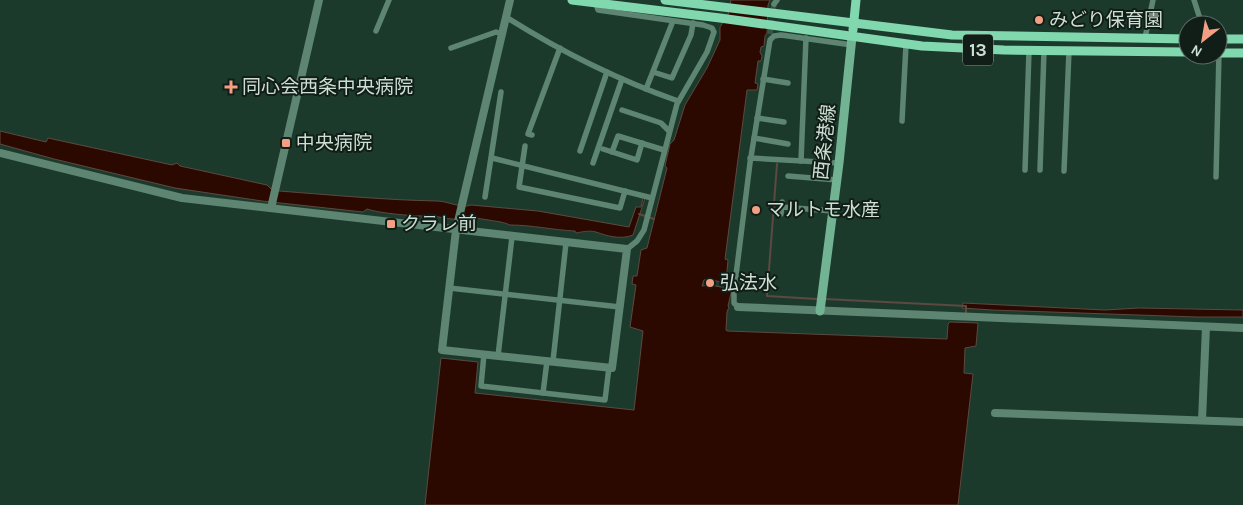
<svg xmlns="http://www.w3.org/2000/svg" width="1243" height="505" font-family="Karla,'Noto Sans JP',sans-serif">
<rect width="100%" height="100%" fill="#1c3a2c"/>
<g fill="#2b0901" stroke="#5c4940">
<polygon points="731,0 770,0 768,5 767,33 765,36 764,46 761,47 760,52 762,56 761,61 758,61 755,83 758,84 757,90 747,90 725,259 728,260 726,283 707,279 704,280 702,286 710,285 732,289 728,306 729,307 727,312 726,330 727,331 947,339 948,324 950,322 978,323 976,346 965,348 964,373 973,374 958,505 425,505 441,358 478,362 475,393 634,410 643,331 630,327 636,285 632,284 633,276 637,276 641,250 647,248 667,168 665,166 670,144 674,140 685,105 707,68 720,40 720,27 728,15"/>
<path d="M0,131L46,142L48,138L172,165L177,163L180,166L267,185L271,189L279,191C332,195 385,200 437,201C448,201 461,209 471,205L538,211L629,227L636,207H641L643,198H645L633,235C621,240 607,236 596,232C589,230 582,232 576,233L575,231C553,230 532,225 510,225C503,221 483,220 472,217C463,222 444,218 434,216C430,215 427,216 423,216C411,216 378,213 367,209L363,212L262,201L175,188L54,159L0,144Z"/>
<polygon points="963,303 1105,310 1139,308 1243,310 1243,317 1197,317 992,310 962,308"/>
</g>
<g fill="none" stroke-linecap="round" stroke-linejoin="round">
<g stroke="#5c4940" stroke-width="2">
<polyline points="777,164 767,296 817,299"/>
<polyline points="639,214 654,219"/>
<polyline points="825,299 966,306 966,314"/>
</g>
<polyline stroke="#375345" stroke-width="5.5" stroke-dasharray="5.5 3" stroke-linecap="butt" points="770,34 774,4"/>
<g stroke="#5d8571" stroke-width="5.5">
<polyline points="1194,0 1202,25"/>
<polyline points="595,1 598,10 703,25 712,28 714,32 707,52 677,104 644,230 637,241 627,249"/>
<polyline points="774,4 777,0"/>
<path d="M506,17C560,51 618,80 678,101"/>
<polyline points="376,31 389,0"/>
<polyline points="1145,38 1153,0"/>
<polyline points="451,48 496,32 502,34"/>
<polyline points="653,72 672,78 691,35 693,23"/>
<polyline points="763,79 788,83"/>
<polyline points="646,89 673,21"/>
<polyline points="622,110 661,123 669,131"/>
<polyline points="757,118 784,122"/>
<polyline points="902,121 906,45"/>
<polyline points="532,135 528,134 560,48"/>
<polyline points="754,138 788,144"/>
<polyline points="525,146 519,187 620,208 625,191"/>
<polyline points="603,149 637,160 642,143"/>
<polyline points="580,151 607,72"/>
<polyline points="612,152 618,136 664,150"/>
<polyline points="492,158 652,198"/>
<polyline points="750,158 839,163"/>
<polyline points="801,161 806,38"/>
<polyline points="593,163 622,79"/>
<polyline points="1025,170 1029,51"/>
<polyline points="1040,170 1044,51"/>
<polyline points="1064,171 1069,51"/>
<polyline points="788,176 837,180"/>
<polyline points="1216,177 1219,53"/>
<polyline points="485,197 501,92"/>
<polyline points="782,207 833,211"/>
<polyline points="781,214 782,202"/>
<polyline points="449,288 620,307"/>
<polyline points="738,307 734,303 734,291 750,163 770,40 774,36 781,35 852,45"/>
<polyline points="484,354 481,386 605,400 609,367"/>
<polyline points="498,356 512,237"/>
<polyline points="553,361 566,243"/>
<polyline points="543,393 547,361"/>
</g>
<g stroke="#5d8571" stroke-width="8">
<polyline points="0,153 182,198 627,249 612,368 442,350 456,230 510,0"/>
<polyline points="271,208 319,0"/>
<polyline points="738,307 1243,328"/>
<polyline points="995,413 1243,422"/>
<polyline points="1202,420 1206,327"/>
</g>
<polyline stroke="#72b394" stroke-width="9" points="820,311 839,163 852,37"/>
<g stroke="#81d7ae" stroke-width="9">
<polyline points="572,0 720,18 922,46 1004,50 1188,52"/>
<polyline points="665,0 952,35 1188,39"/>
<polyline points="853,30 856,0"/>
<polyline points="1218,39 1243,39"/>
<polyline points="1218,53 1243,53"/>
</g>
</g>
<g fill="#f39f84" stroke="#111e17" stroke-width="2">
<circle cx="1039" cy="20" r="5"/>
<path d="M228.5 79.5h5v5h5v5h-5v5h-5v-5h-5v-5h5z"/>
<rect x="281" y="138" width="10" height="10" rx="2.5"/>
<circle cx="756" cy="210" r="5"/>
<rect x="386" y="219" width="10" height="10" rx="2.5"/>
<circle cx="710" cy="283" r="5"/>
</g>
<g text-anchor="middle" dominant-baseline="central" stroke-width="4" stroke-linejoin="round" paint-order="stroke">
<rect fill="#111e17" stroke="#95a49b" stroke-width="1" x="963" y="34.5" width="30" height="31" rx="4"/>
<g font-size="18" font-weight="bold" fill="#cdded4">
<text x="978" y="50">13</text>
</g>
<g font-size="19" fill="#cdded4" stroke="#111e17" text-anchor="start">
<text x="1049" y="20">みどり保育園</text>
<text x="242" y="87">同心会西条中央病院</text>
<text x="296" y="143">中央病院</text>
<text x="766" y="210">マルトモ水産</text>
<text x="401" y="224">クラレ前</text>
<text x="720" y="283">弘法水</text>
</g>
<g font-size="19" fill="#cdded4" stroke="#111e17">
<text transform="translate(825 142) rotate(-84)">西条港線</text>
</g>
</g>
<g transform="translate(1203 40) rotate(211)"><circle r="24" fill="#111e17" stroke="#5c6b63"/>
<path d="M0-4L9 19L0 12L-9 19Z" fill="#f39f84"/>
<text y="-8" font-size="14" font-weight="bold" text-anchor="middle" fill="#cdded4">N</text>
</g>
</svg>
